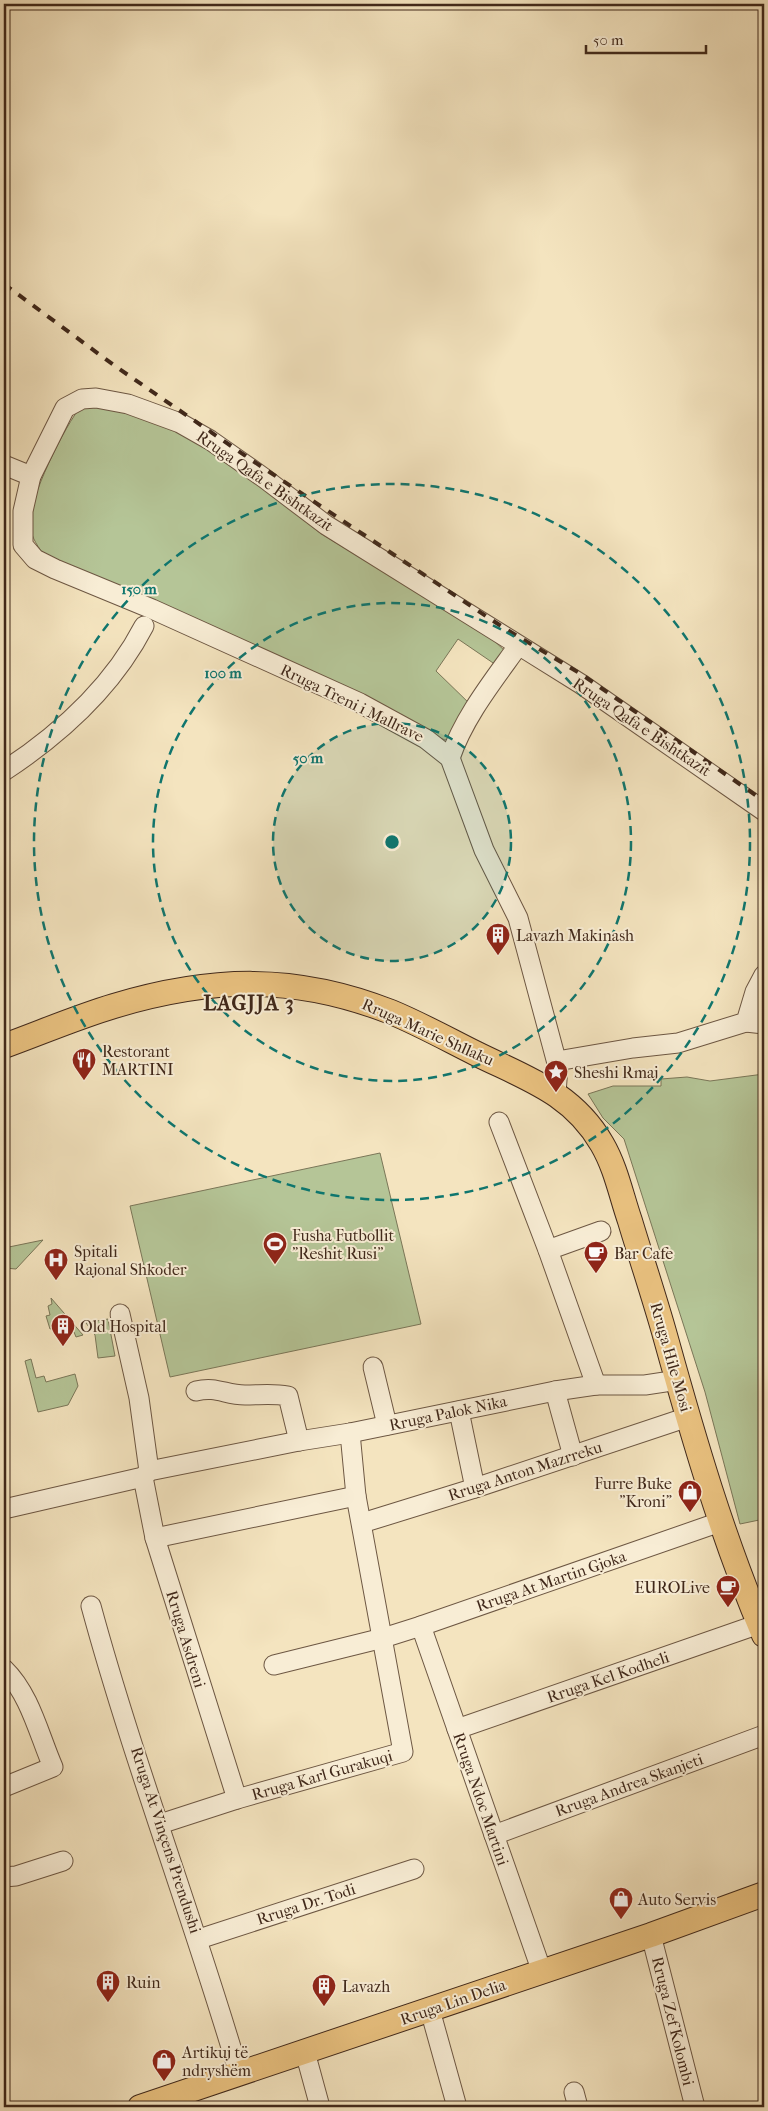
<svg xmlns="http://www.w3.org/2000/svg" width="768" height="2111" font-family="'IM FELL French Canon',serif">
<rect width="100%" height="100%" fill="#f4e4bf"/>
<filter id="stains"><feTurbulence type="fractalNoise" baseFrequency=".004" numOctaves="4"/><feColorMatrix values="0 0 0 0 .2 0 0 0 0 .09 0 0 0 0 .02 0 0 0 .5 -.17"/></filter>
<radialGradient id="worn" r=".72"><stop offset=".6" stop-color="#630" stop-opacity="0"/><stop offset="1" stop-color="#630" stop-opacity=".3"/></radialGradient>
<g fill="#b5c597" stroke="#7a7658">
<path d="M82,405L119,406L212,447L320,533L488,635L506,652L499,667L458,639L436,671L471,705L453,738L445,740L46,557C38,547 32,539 30,526C27,501 65,425 82,405Z"/>
<polygon points="764,1074 764,1519 740,1524 705,1392 624,1139 603,1118 588,1094 613,1086 661,1086 661,1079 687,1077 710,1081"/>
<polygon points="380,1153 421,1324 170,1377 130,1206"/>
<polygon points="43,1240 16,1269 4,1268 4,1248"/>
<polygon points="51,1298 83,1335 76,1337 74,1332 65,1335 64,1331 55,1333 54,1328 50,1329 46,1316 50,1315 48,1306 52,1304"/>
<polygon points="108,1319 115,1356 98,1358 95,1335 86,1323"/>
<polygon points="31,1359 36,1378 44,1376 46,1382 75,1374 78,1386 68,1405 38,1412 25,1361"/>
</g>
<g fill="none" stroke-linecap="round" stroke-linejoin="round">
<defs>
<g id="minor">
<polyline points="4,465 31,476"/>
<path d="M450,758C464,717 493,681 518,646"/>
<path d="M4,771C59,735 113,686 144,626"/>
<polyline points="746,1022 764,1024"/>
<polyline points="557,1061 633,1048 678,1043 746,1022 755,992 764,975"/>
<polyline points="556,1093 558,1067 518,918 484,850 450,758 426,739 360,703 152,609 55,569 35,559 23,545 23,511 31,476 65,408 82,399 96,398 128,404 180,423 210,440 264,478 326,525 581,684 764,811"/>
<polyline points="499,1122 548,1250 596,1385"/>
<polyline points="548,1250 601,1231"/>
<polyline points="120,1314 139,1398 149,1471"/>
<polyline points="373,1367 387,1425"/>
<path d="M196,1391C217,1386 225,1395 245,1395C261,1395 272,1393 288,1396L299,1441"/>
<polyline points="555,1391 573,1456"/>
<polyline points="459,1411 475,1488"/>
<polyline points="149,1471 299,1441 350,1433 555,1391 596,1385 645,1385 678,1380"/>
<polyline points="143,1477 155,1538 237,1799"/>
<polyline points="4,1509 143,1477 149,1471"/>
<polyline points="362,1523 475,1488 688,1417"/>
<polyline points="155,1538 356,1496"/>
<path d="M91,1606C134,1764 193,1917 239,2074"/>
<polyline points="421,1626 542,1972"/>
<polyline points="274,1665 383,1638 421,1626 720,1522"/>
<path d="M4,1669C30,1694 39,1735 53,1767L4,1787"/>
<polyline points="457,1729 759,1624"/>
<polyline points="160,1824 237,1799 403,1752 356,1496 350,1433"/>
<polyline points="494,1835 764,1735"/>
<polyline points="4,1877 16,1876 63,1861"/>
<polyline points="651,1935 695,2107"/>
<polyline points="199,1939 414,1869"/>
<polyline points="430,2010 457,2107"/>
<polyline points="305,2052 320,2107"/>
<polyline points="574,2092 578,2107"/>
</g>
<g id="major">
<path d="M4,1046C40,1033 77,1017 114,1006C211,977 295,974 391,1012C420,1024 447,1039 475,1053C525,1078 572,1092 602,1144C616,1168 621,1195 630,1221C642,1261 655,1299 666,1339C694,1440 723,1539 764,1635"/>
<polyline points="140,2107 651,1935 764,1894"/>
</g>
</defs>
<use href="#minor" stroke="#6d5743" stroke-width="21"/>
<use href="#major" stroke="#40281a" stroke-width="26"/>
<use href="#minor" stroke="#f8edd5" stroke-width="19"/>
<use href="#major" stroke="#eac280" stroke-width="24"/>
<polyline stroke="#40281a" stroke-width="4" stroke-dasharray="9 9" stroke-linecap="butt" points="4,284 115,366 250,459 504,628 581,674 764,801"/>
</g>
<circle cx="392" cy="842" r="119" fill="#0f766e" fill-opacity=".12"/>
<g fill="none" stroke="#0f766e" stroke-width="2.5" stroke-dasharray="9 6">
<circle cx="392" cy="842" r="119"/>
<circle cx="392" cy="842" r="239"/>
<circle cx="392" cy="842" r="358"/>
</g>
<defs>
<symbol id="building-pin" viewBox="-11 -11 22 30"><path d="M0 17L-7.5 6A9.5 9.5 0 1 1 7.5 6Z" fill="#8f2418" stroke="#f8edd5"/><path d="M-4-6H4V6H1V3H-1V6H-4ZM-2.5-4.3h1.7v1.8h-1.7ZM.8-4.3h1.7v1.8H.8ZM-2.5-1h1.7V.8h-1.7ZM.8-1h1.7V.8H.8Z" fill="#fff"/></symbol>
<symbol id="restaurant-pin" viewBox="-11 -11 22 30"><path d="M0 17L-7.5 6A9.5 9.5 0 1 1 7.5 6Z" fill="#8f2418" stroke="#f8edd5"/><path d="M-5-6h1v4h1v-4h1v4h1v-4h1v5L-1.5 .5V6h-2V.5L-5-1ZM5-6V6H3V1.5H1.5Q1.5-4 5-6Z" fill="#fff"/></symbol>
<symbol id="sight-pin" viewBox="-11 -11 22 30"><path d="M0 17L-7.5 6A9.5 9.5 0 1 1 7.5 6Z" fill="#8f2418" stroke="#f8edd5"/><path d="M0-6L1.8-2.2L6-1.7L2.9 1.2L3.7 5.4L0 3.3L-3.7 5.4L-2.9 1.2L-6-1.7L-1.8-2.2Z" fill="#fff"/></symbol>
<symbol id="stadium-pin" viewBox="-11 -11 22 30"><path d="M0 17L-7.5 6A9.5 9.5 0 1 1 7.5 6Z" fill="#8f2418" stroke="#f8edd5"/><path d="M0-5a6.5 5 0 1 0 0 10a6.5 5 0 1 0 0-10ZM-3.5-1.8h7v3.6h-7Z" fill="#fff"/></symbol>
<symbol id="cafe-pin" viewBox="-11 -11 22 30"><path d="M0 17L-7.5 6A9.5 9.5 0 1 1 7.5 6Z" fill="#8f2418" stroke="#f8edd5"/><path d="M-5.5-4.5H6V0H3Q3 3.5 0 3.5H-2.5Q-5.5 3.5-5.5 0ZM3-3.2v2h1.7v-2ZM-6 4.5H4V6H-6Z" fill="#fff"/></symbol>
<symbol id="hospital-pin" viewBox="-11 -11 22 30"><path d="M0 17L-7.5 6A9.5 9.5 0 1 1 7.5 6Z" fill="#8f2418" stroke="#f8edd5"/><path d="M-5-5h3v3.5h4V-5h3V5h-3V1.5h-4V5h-3Z" fill="#fff"/></symbol>
<symbol id="shop-pin" viewBox="-11 -11 22 30"><path d="M0 17L-7.5 6A9.5 9.5 0 1 1 7.5 6Z" fill="#8f2418" stroke="#f8edd5"/><path d="M-5-2.5h2.3a2.7 3.5 0 0 1 5.4 0H5L5.5 6h-11ZM-1.5-2.5h3a1.5 2.3 0 0 0-3 0Z" fill="#fff"/></symbol>
</defs>
<g fill-rule="evenodd">
<use href="#building-pin" x="484" y="921" width="28" height="38"/>
<use href="#restaurant-pin" x="70" y="1046" width="28" height="38"/>
<use href="#sight-pin" x="542" y="1058" width="28" height="38"/>
<use href="#stadium-pin" x="261" y="1230" width="28" height="38"/>
<use href="#cafe-pin" x="582" y="1239" width="28" height="38"/>
<use href="#hospital-pin" x="42" y="1246" width="28" height="38"/>
<use href="#building-pin" x="49" y="1312" width="28" height="38"/>
<use href="#shop-pin" x="676" y="1478" width="28" height="38"/>
<use href="#cafe-pin" x="714" y="1573" width="28" height="38"/>
<use href="#shop-pin" x="607" y="1885" width="28" height="38"/>
<use href="#building-pin" x="94" y="1968" width="28" height="38"/>
<use href="#building-pin" x="310" y="1972" width="28" height="38"/>
<use href="#shop-pin" x="150" y="2047" width="28" height="38"/>
</g>
<g text-anchor="middle" dominant-baseline="central" stroke-width="4" stroke-linejoin="round" paint-order="stroke">
<g font-size="16" fill="#40281a" stroke="#f8edd5">
<text transform="translate(265 481) rotate(35)">Rruga Qafa e Bishtkazit</text>
<text transform="translate(352 703) rotate(26)">Rruga Treni i Mallrave</text>
<text transform="translate(642 727) rotate(34)">Rruga Qafa e Bishtkazit</text>
<text transform="translate(428 1032) rotate(24)">Rruga Marie Shllaku</text>
<text transform="translate(671 1357) rotate(74)">Rruga Hile Mosi</text>
<text transform="translate(448 1413) rotate(-12)">Rruga Palok Nika</text>
<text transform="translate(525 1471) rotate(-18)">Rruga Anton Mazrreku</text>
<text transform="translate(551 1581) rotate(-19)">Rruga At Martin Gjoka</text>
<text transform="translate(186 1639) rotate(73)">Rruga Asdreni</text>
<text transform="translate(608 1677) rotate(-19)">Rruga Kel Kodheli</text>
<text transform="translate(322 1775) rotate(-16)">Rruga Karl Gurakuqi</text>
<text transform="translate(629 1785) rotate(-20)">Rruga Andrea Skanjeti</text>
<text transform="translate(481 1799) rotate(71)">Rruga Ndoc Martini</text>
<text transform="translate(166 1840) rotate(72)">Rruga At Vinçens Prendushi</text>
<text transform="translate(306 1904) rotate(-18)">Rruga Dr. Todi</text>
<text transform="translate(453 2002) rotate(-19)">Rruga Lin Delia</text>
<text transform="translate(673 2021) rotate(76)">Rruga Zef Kolombi</text>
</g>
<g font-size="16" fill="#40281a" stroke="#f8edd5" text-anchor="start">
<text x="516" y="935">Lavazh Makinash</text>
<text x="102" y="1051">Restorant<tspan x="102" dy="18">MARTINI</tspan></text>
<text x="574" y="1072">Sheshi Rmaj</text>
<text x="292" y="1235">Fusha Futbollit<tspan x="292" dy="18">"Reshit Rusi"</tspan></text>
<text x="74" y="1251">Spitali<tspan x="74" dy="18">Rajonal Shkoder</tspan></text>
<text x="614" y="1253">Bar Cafe</text>
<text x="80" y="1326">Old Hospital</text>
<text x="672" y="1483" text-anchor="end">Furre Buke<tspan x="672" dy="18">"Kroni"</tspan></text>
<text x="710" y="1587" text-anchor="end">EUROLive</text>
<text x="638" y="1899">Auto Servis</text>
<text x="126" y="1982">Ruin</text>
<text x="342" y="1986">Lavazh</text>
<text x="182" y="2052">Artikuj të<tspan x="182" dy="18">ndryshëm</tspan></text>
</g>
<g font-size="21" font-weight="bold" letter-spacing="1" fill="#40281a" stroke="#f8edd5">
<text x="249" y="1003">LAGJJA 3</text>
</g>
</g>
<circle cx="392" cy="842" r="8" fill="#0f766e" stroke="#f8edd5" stroke-width="2.5"/>
<g font-size="15" text-anchor="middle" font-weight="bold" fill="#0f766e" stroke="#f8edd5" stroke-width="4" stroke-linejoin="round" paint-order="stroke">
<text x="139" y="594">150 m</text>
<text x="223" y="678">100 m</text>
<text x="308" y="763">50 m</text>
</g>
<rect width="768" height="2111" fill="none" stroke="#f4e4bf" stroke-width="20"/>
<rect x="5" y="5" width="758" height="2101" fill="none" stroke="#40281a" stroke-width="2.5"/>
<rect x="10" y="10" width="748" height="2091" fill="none" stroke="#40281a"/>
<path d="M586 45v8h120v-8" fill="none" stroke="#40281a" stroke-width="2.5"/>
<text x="593" y="45" font-size="15" fill="#40281a" stroke="#f8edd5" stroke-width="4" paint-order="stroke">50 m</text>
<rect width="100%" height="100%" filter="url(#stains)"/>
<rect width="100%" height="100%" fill="url(#worn)"/>
</svg>
